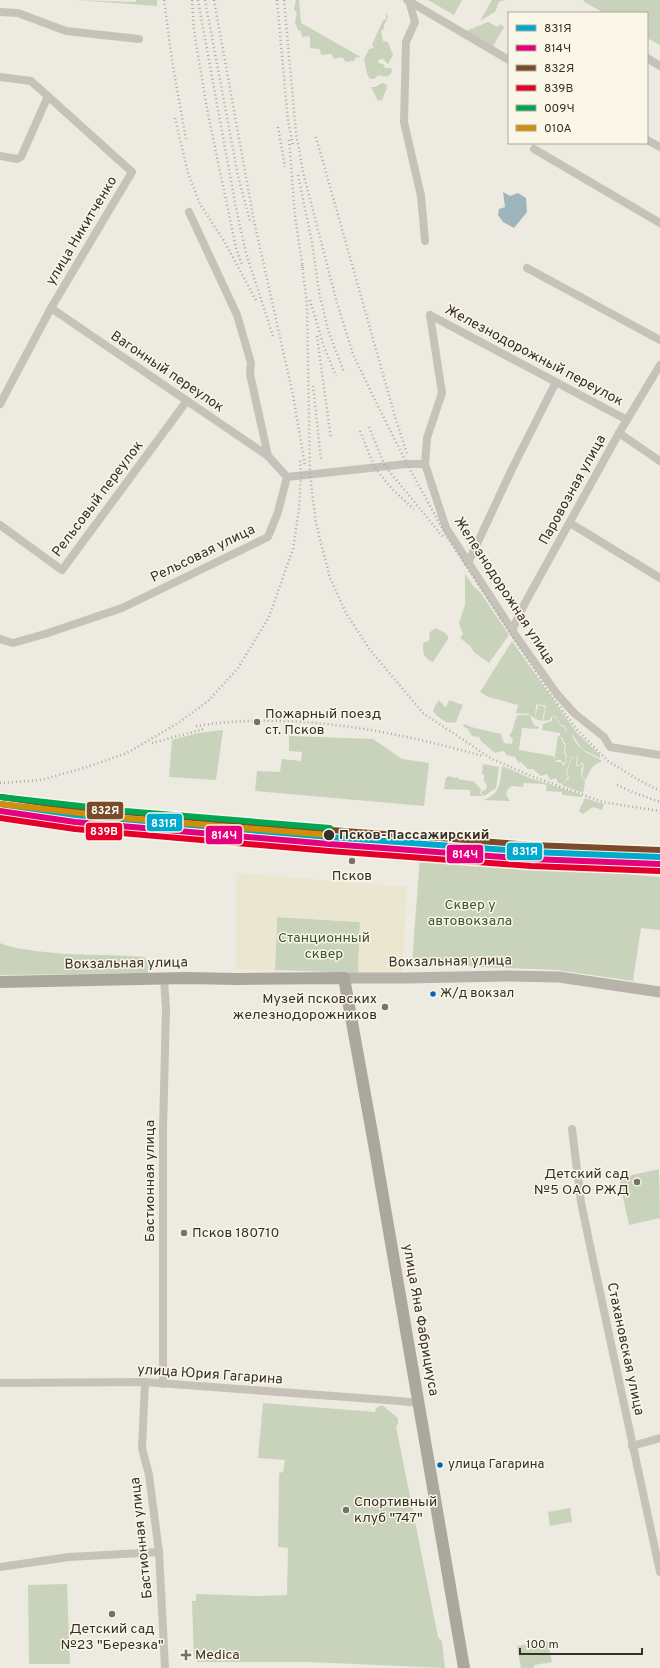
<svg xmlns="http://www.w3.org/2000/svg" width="660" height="1668" font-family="Overpass,sans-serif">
<rect width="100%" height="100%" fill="#edeae1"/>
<g fill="#c9d3bb">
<polygon points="75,0 136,2 136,0 157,0 157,6"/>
<polygon points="296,0 299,0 301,23 359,56 360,58 356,57 354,61 346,62 342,57 334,59 331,54 321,55 320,49 310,48 310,38 309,36 302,37 301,31 298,30 295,22 297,13 294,9"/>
<polygon points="428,0 462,0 454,15"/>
<polygon points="492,0 505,0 499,2 495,12 480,21"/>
<polygon points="584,0 660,0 660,45 647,38 647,13 604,13 583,1"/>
<path d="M386,13L388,17L384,25V29L381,31L383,41L388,42L393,55L388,64L383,59L378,60L379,63L383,64L385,68H391L392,71C389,78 385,77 379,75L374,79H370L367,74L364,59L369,49L374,48L372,45L383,20L386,19Z"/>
<polygon points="488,22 498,27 500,24 504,27 492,48 464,32"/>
<polygon points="382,83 386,84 387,88 382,100 378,101 371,87 375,87"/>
<polygon points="465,574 474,587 480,592 509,635 489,663 474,652 470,646 460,638 463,634 459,623 465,605"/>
<path d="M435,628L444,632L448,636V639L433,662C423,658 423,653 423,643L430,640L429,633Z"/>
<path d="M512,641L577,733L600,755V758L582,749L572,734C576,749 588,753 601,760V762C592,764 589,773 585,781L582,776L584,765L582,762L579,766L577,764L578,756L571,758L566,772L568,777L563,784L558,783L556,778L550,780L547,774L541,776L533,769H528L521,762L519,763L515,757L506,755L505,752L502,751L495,753L481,741L479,737L472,736L468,729L463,726L464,724L471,727L501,734L504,743L512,744L513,740L509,735C515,730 513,721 518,715H530L534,725L539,727L538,729L522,728L519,750L553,756L556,759L555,756L558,735L562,739V742L565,745L564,752L566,757L565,758V762L563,764L561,760H556L555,762H561L563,766L566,763L565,759L567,757L565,752L566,744L563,741V738L560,737V733L542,730L543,724L552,721V717H555L561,726L565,727V730L571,731L566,730L565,726L561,725L555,716L551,717L550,720L543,721L546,706L537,704L536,706L535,717L538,705L545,707L542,721L535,719V717L534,718L529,714L516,713L518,705L488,697L480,692Z"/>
<path d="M439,700L446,708L449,700L463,705L456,722C446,725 439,718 433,711L435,706Z"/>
<polygon points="223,730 216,780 169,777 172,740 198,733"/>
<polygon points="289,736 373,739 402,759 429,763 424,806 255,791 257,771 280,772 282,759 301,761 302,752 289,751"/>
<path d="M575,757H577L576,765L578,767L582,764L583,765C580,772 580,776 585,782L583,793L562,785L569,778L567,772L571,759Z"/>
<polygon points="483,764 499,767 496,788 484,796 481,792 486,789 487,785 484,781 484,775 482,774"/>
<path d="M502,766L530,778L582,795V797L562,795V792L546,791L547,786L544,784L524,783L523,787L512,786L508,789L506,794L510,801L484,800C501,793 500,782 502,766Z"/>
<path d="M449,776L454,778L457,777L460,780C465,779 469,782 473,781L481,789L480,793L483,796H470V790L444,789L446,778Z"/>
<polygon points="585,798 604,804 602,810 593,807 583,814 579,811"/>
<polygon points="420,856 660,877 660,930 641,928 633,981 557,970 412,964"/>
<polygon points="277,917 360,922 358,973 275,970"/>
<path d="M0,943C12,948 23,949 36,951C72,956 108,954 144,957L149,963L148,973L0,975Z"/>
<polygon points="659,1169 660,1218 629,1225 619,1178"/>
<polygon points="263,1403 375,1412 376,1408 382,1405 398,1418 398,1424 396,1426 438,1637 442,1641 445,1668 309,1662 198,1662 194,1658 192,1601 196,1601 196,1594 259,1596 287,1595 288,1548 278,1547 279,1473 283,1472 285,1460 258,1458"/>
<polygon points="570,1508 572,1522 550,1526 548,1512"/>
<polygon points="67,1584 70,1664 29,1664 28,1585"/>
<polygon points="548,1641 552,1662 534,1665 534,1668 521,1668 517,1646"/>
</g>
<polygon fill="#ebe6d0" points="236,873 407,887 402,974 358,973 360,922 277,917 275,970 236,969"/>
<polygon fill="#9db6be" points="503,192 510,196 518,193 526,198 527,212 514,228 503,222 498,215 499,209 505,207"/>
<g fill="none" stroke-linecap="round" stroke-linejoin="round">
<g stroke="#c6c2ba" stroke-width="8">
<polyline points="407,0 509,60"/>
<polyline points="409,1 415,22 406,42 404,122 421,196 425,241"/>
<polyline points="0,12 18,13 66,31 139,39"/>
<polyline points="647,58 660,66"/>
<polyline points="0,77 31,81 132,172 51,308 0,404"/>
<polyline points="647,140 660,147"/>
<polyline points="534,149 660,223"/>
<polyline points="0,156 17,159 21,157 48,96"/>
<polyline points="527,268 660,340"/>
<polyline points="51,308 268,456"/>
<polyline points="430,315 627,420"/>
<polyline points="619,433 660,461"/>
<polyline points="425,464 427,438 442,393 430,315"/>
<polyline points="287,477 407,464 425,464 446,528 516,636 557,694 574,713 604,737 610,747 660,755"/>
<polyline points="570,523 660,578"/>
<polyline points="0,525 62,570 186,402"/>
<polyline points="468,563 512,469 556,382"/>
<polyline points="512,630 525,603 619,433 660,365"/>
<polyline points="0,639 13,643 45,634 122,608 268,537 278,512 287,477 268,456 250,374 251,363 237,315 189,212"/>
<polyline points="572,1129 581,1202 592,1255 660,1572"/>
<polyline points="145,1382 142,1448 149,1475 159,1552 165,1668"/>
<polyline points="0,1383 145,1382 400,1401 419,1403"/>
<polyline points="163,1384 163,1129 166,1009 164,979"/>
<polyline points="632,1446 660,1438"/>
<polyline points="0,1567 69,1557 159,1552"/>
</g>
<polyline stroke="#b7b2aa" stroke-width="11" points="344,978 406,978 506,976 559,977 660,992"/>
<polyline stroke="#aba79f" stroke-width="12" points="0,982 186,978 237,979 344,978 374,1144 464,1668"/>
<g stroke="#aeaaa4" stroke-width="2.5" stroke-dasharray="1 3" stroke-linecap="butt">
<polyline points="164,0 173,67 186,139"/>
<polyline points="192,0 194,31 207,109 236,248 242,265"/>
<polyline points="198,0 236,208 246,253 273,336"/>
<polyline points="205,0 238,176 250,221"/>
<polyline points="214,0 254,221 293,395 305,466"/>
<polyline points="277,0 288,121 293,145"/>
<polyline points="284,0 296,133 303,172 337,303 353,354 374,398 407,464 447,537 551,695 579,732 608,761 637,779 660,791"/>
<polyline points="175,118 188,173 200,204 224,241 257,302"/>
<polyline points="278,127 285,167"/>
<polyline points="316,137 394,413 407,454"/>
<polyline points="289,140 295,216 303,269"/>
<polyline points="298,175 312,242 319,292 328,330 344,372"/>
<polyline points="302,265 307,303 310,475 316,523 330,578 346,613 370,650 423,713 492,759 531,776 603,802 660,811"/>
<polyline points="310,300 324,347 336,376"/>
<polyline points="317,336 331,439"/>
<polyline points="313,386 321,460"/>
<polyline points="369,427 385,466 443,537"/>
<polyline points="360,431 375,468 394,491 414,509"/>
<path d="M196,726C292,711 390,730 483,756"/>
<polyline points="152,743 204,729"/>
<polyline points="0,783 41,780 87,767 127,753 178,723 208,701 238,668 269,617 293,549 299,509 301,476 300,460"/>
<polyline points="617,785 635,793 660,802"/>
<polyline points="330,828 592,850 660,852"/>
</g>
<defs>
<polyline id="rail-1" points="0,804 76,815 330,837 532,852 660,857"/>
<polyline id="rail-2" points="0,811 75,822 329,844 531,859 660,864"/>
<polyline id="rail-3" points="1,797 77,808 331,830 532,845 660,850"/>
<polyline id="rail-4" points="0,818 75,829 329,851 531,866 659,871"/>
<polyline id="rail-5" points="0,797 125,811 330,828"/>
<polyline id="rail-6" points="0,804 124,818 329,835"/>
</defs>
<use href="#rail-1" stroke="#faf6e8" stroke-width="9"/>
<use href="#rail-2" stroke="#faf6e8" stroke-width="9"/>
<use href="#rail-3" stroke="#faf6e8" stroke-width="9"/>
<use href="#rail-4" stroke="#faf6e8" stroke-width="9"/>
<use href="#rail-5" stroke="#faf6e8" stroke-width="9"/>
<use href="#rail-6" stroke="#faf6e8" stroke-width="9"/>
<use href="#rail-1" stroke="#00a9ce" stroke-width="6"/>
<use href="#rail-2" stroke="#e5007d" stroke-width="6"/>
<use href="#rail-3" stroke="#7a4b2a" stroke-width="6"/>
<use href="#rail-4" stroke="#e4002b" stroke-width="6"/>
<use href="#rail-5" stroke="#00a651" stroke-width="6"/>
<use href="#rail-6" stroke="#d18e08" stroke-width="6"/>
</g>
<g fill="#777169" stroke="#faf6e8" stroke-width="1.5">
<circle cx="257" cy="722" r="4"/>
<circle cx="352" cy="861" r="4"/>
<circle cx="385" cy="1007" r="4"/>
<circle cx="637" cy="1182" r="4"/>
<circle cx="184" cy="1233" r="4"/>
<circle cx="346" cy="1510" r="4"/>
<circle cx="112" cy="1614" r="4"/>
<path d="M184 1649h4v4h4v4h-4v4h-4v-4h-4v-4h4z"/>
</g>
<circle fill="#373028" stroke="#faf6e8" stroke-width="1.5" cx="329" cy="835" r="6"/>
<g fill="#0065bd" stroke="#faf6e8" stroke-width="1.5">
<circle cx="433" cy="994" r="3.5"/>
<circle cx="440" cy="1465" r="3.5"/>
</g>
<g text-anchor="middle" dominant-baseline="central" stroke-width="3" stroke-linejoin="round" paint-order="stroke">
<g font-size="13" fill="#373028" stroke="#faf6e8" text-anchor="start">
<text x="440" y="994">Ж/д вокзал</text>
<text x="448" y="1465">улица Гагарина</text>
</g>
<g font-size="14" fill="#373028" stroke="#faf6e8">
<text transform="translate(82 231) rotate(-59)">улица Никитченко</text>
<text transform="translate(534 356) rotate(28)">Железнодорожный переулок</text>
<text transform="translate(167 372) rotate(34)">Вагонный переулок</text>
<text transform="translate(573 490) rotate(-61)">Паровозная улица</text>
<text transform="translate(98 499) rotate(-53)">Рельсовый переулок</text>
<text transform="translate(203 554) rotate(-26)">Рельсовая улица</text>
<text transform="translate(504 591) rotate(57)">Железнодорожная улица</text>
<text transform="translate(450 962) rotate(-1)">Вокзальная улица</text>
<text transform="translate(126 964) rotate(-1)">Вокзальная улица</text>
<text transform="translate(150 1181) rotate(-90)">Бастионная улица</text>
<text transform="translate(420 1320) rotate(80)">улица Яна Фабрициуса</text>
<text transform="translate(625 1349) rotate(78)">Стахановская улица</text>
<text transform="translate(210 1375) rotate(4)">улица Юрия Гагарина</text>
<text transform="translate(142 1538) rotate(-96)">Бастионная улица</text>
</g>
<g font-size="14" fill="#373028" stroke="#faf6e8" text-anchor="start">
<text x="265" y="714">Пожарный поезд<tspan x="265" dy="16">ст. Псков</tspan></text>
<text x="352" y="876" text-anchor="middle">Псков</text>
<text x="377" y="999" text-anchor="end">Музей псковских<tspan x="377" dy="16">железнодорожников</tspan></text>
<text x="629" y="1174" text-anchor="end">Детский сад<tspan x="629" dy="16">№5 ОАО РЖД</tspan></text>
<text x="192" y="1233">Псков 180710</text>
<text x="354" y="1502">Спортивный<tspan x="354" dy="16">клуб "747"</tspan></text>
<text x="112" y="1629" text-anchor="middle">Детский сад<tspan x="112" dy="16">№23 "Березка"</tspan></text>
<text x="195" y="1655">Medica</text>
</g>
<g font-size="14" font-weight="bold" fill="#373028" stroke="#faf6e8" text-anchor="start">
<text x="339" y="835">Псков-Пассажирский</text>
</g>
<g font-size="14" fill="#3c552c" stroke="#faf6e8">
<text x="470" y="905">Сквер у<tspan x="470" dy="16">автовокзала</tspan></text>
<text x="324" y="938">Станционный<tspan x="324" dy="16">сквер</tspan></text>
</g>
</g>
<g stroke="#faf6e8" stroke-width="1.5">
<rect x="86" y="801" width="38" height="19" rx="4" fill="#7a4b2a"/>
<rect x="146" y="813" width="37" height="19" rx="4" fill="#00a9ce"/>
<rect x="85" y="822" width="38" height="19" rx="4" fill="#e4002b"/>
<rect x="205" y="825" width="38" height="20" rx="4" fill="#e5007d"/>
<rect x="506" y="842" width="37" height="19" rx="4" fill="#00a9ce"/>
<rect x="446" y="844" width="38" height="20" rx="4" fill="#e5007d"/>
</g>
<g font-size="11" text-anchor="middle" font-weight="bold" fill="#fff">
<text x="105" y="814">832Я</text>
<text x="164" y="827">831Я</text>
<text x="104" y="835">839В</text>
<text x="224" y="839">814Ч</text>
<text x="525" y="855">831Я</text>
<text x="465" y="858">814Ч</text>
</g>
<rect x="508" y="12" width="140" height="132" fill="#faf6e8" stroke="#aca79b"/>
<rect x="516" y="25" width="20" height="6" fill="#00a9ce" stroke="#aca79b"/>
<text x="544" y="32" font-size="12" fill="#373028">831Я</text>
<rect x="516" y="45" width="20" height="6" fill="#e5007d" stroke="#aca79b"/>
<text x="544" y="52" font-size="12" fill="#373028">814Ч</text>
<rect x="516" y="65" width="20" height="6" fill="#7a4b2a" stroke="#aca79b"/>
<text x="544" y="72" font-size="12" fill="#373028">832Я</text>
<rect x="516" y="85" width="20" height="6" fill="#e4002b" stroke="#aca79b"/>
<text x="544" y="92" font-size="12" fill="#373028">839В</text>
<rect x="516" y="105" width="20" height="6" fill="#00a651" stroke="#aca79b"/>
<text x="544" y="112" font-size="12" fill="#373028">009Ч</text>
<rect x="516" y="125" width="20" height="6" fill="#d18e08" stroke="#aca79b"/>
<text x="544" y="132" font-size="12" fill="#373028">010А</text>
<path d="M520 1648v6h122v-6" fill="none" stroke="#373028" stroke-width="2"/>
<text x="526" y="1648" font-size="12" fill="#373028" stroke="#faf6e8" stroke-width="3" paint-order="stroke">100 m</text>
</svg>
